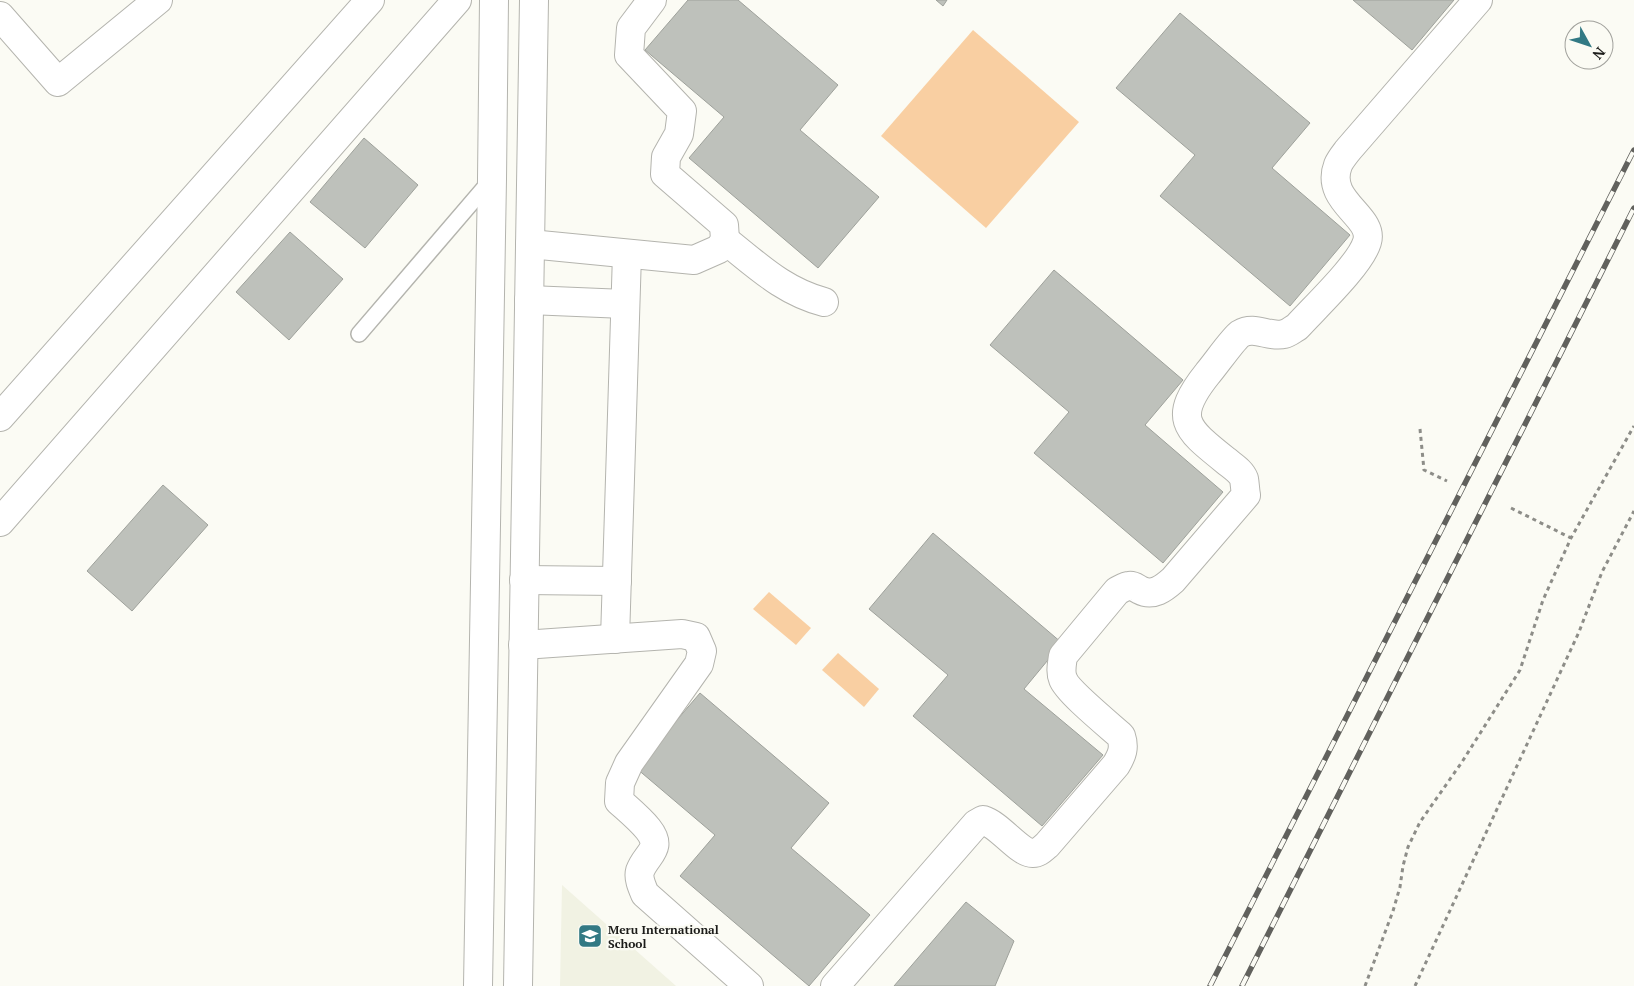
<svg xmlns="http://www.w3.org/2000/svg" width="1634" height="986" font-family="'PT Serif',serif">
<rect width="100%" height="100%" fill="#fbfbf4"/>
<polygon fill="#f1f2e3" points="562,885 676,986 560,986"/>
<g fill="#f9cfa2">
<polygon points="973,30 1079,122 986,228 881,136"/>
<polygon points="769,592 811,628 796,645 753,609"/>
<polygon points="838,653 879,689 864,707 822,670"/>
</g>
<g fill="#bec1bb" stroke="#9ea19b">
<polygon points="688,0 738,0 838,85 800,130 879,197 818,268 689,158 724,117 645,50"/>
<polygon points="936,0 947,0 943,6"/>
<polygon points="1353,0 1454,0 1412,50"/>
<polygon points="1180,13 1310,123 1272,168 1350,235 1290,306 1160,196 1195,155 1116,88"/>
<polygon points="364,138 418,185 365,248 310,202"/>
<polygon points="290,232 343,279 289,340 236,292"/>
<polygon points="1054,270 1183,380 1145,425 1223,492 1163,563 1034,453 1069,412 990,345"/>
<polygon points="163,485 208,525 132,611 87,571"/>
<polygon points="933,533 1062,643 1024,689 1103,755 1042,826 913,716 948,675 869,609"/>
<polygon points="700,693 829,803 791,848 870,915 809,986 680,876 715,835 636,768"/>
<polygon points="966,902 1014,941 995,986 894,986"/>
</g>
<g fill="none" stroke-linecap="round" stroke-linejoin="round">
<defs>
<polyline id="lane" points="359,334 491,180"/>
<g id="street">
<polyline points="0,16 58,82 158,0"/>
<path d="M725,240C758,266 783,291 824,302"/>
<polyline points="530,244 694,260 719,249 725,240 724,225 665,174 666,157 679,134 682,111 629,55 631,28 652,0"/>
<polyline points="529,300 625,304"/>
<polyline points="0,417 370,0"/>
<polyline points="0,522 457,0"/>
<polyline points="524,580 617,581"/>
<polyline points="615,639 627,254"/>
<path d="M523,645L682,634L696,637L702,651L699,664L629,763L620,783L619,801C629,810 640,819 648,829C664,849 646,854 640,871C638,878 642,887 645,894L749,986"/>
<path d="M835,986L976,824L983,820C1000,825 1020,854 1033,853C1039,853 1042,849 1047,845L1116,765C1122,755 1125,748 1121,736C1110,726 1067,691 1063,679C1060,672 1062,664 1063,656L1117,591C1121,589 1125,586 1129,586C1133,585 1136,588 1140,590C1153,597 1164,588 1173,580L1246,495C1245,490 1245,484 1244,479C1241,471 1232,466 1225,460C1185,428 1172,418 1208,373C1215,365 1233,339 1240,334C1255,325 1269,338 1284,334C1289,333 1293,329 1297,327C1315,307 1360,265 1367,242C1375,216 1324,202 1338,165C1340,160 1345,154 1348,150L1478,0"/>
</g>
<g id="secondary">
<polyline points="478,986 492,179 494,0"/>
<polyline points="518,986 534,0"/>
</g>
</defs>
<use href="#lane" stroke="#b4b4ae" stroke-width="18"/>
<use href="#street" stroke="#b4b4ae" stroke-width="30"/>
<use href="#secondary" stroke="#b4b4ae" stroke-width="30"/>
<g stroke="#8d8d88" stroke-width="3" stroke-dasharray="4 4" stroke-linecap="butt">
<polyline points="1420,429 1424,470 1447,481"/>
<polyline points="1511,508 1571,538"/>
<polyline points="1365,986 1393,911 1400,887 1403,866 1408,847 1420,822 1462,762 1520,670 1543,600 1571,538 1634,426"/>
<polyline points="1415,986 1579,632 1602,572 1634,511"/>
</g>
<use href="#lane" stroke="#fff" stroke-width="15"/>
<use href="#street" stroke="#fff" stroke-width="28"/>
<use href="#secondary" stroke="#fff" stroke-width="28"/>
<defs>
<g id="rail">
<polyline points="1210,986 1634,150"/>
<polyline points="1242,986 1634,208"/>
</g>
</defs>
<use href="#rail" stroke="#61615d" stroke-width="5.5"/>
<use href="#rail" stroke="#fbfbf4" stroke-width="4" stroke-dasharray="11" stroke-linecap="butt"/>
</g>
<defs>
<symbol id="school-square" viewBox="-11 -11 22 22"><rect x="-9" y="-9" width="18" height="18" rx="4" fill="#327984" stroke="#fbfbf4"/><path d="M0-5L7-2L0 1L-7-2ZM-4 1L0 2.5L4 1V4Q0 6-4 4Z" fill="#fff"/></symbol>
</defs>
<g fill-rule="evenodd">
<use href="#school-square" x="576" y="922" width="28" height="28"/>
</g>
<g text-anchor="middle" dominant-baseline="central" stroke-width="4.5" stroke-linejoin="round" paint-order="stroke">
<g font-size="12" font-weight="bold" fill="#1b1b19" stroke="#fbfbf4" text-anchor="start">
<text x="608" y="929">Meru International<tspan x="608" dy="14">School</tspan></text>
</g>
</g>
<g transform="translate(1589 45) rotate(130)"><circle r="24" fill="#fbfbf4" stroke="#a1a19c"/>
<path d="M0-4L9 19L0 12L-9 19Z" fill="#327984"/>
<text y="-8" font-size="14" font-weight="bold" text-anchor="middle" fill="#1b1b19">N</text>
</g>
</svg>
